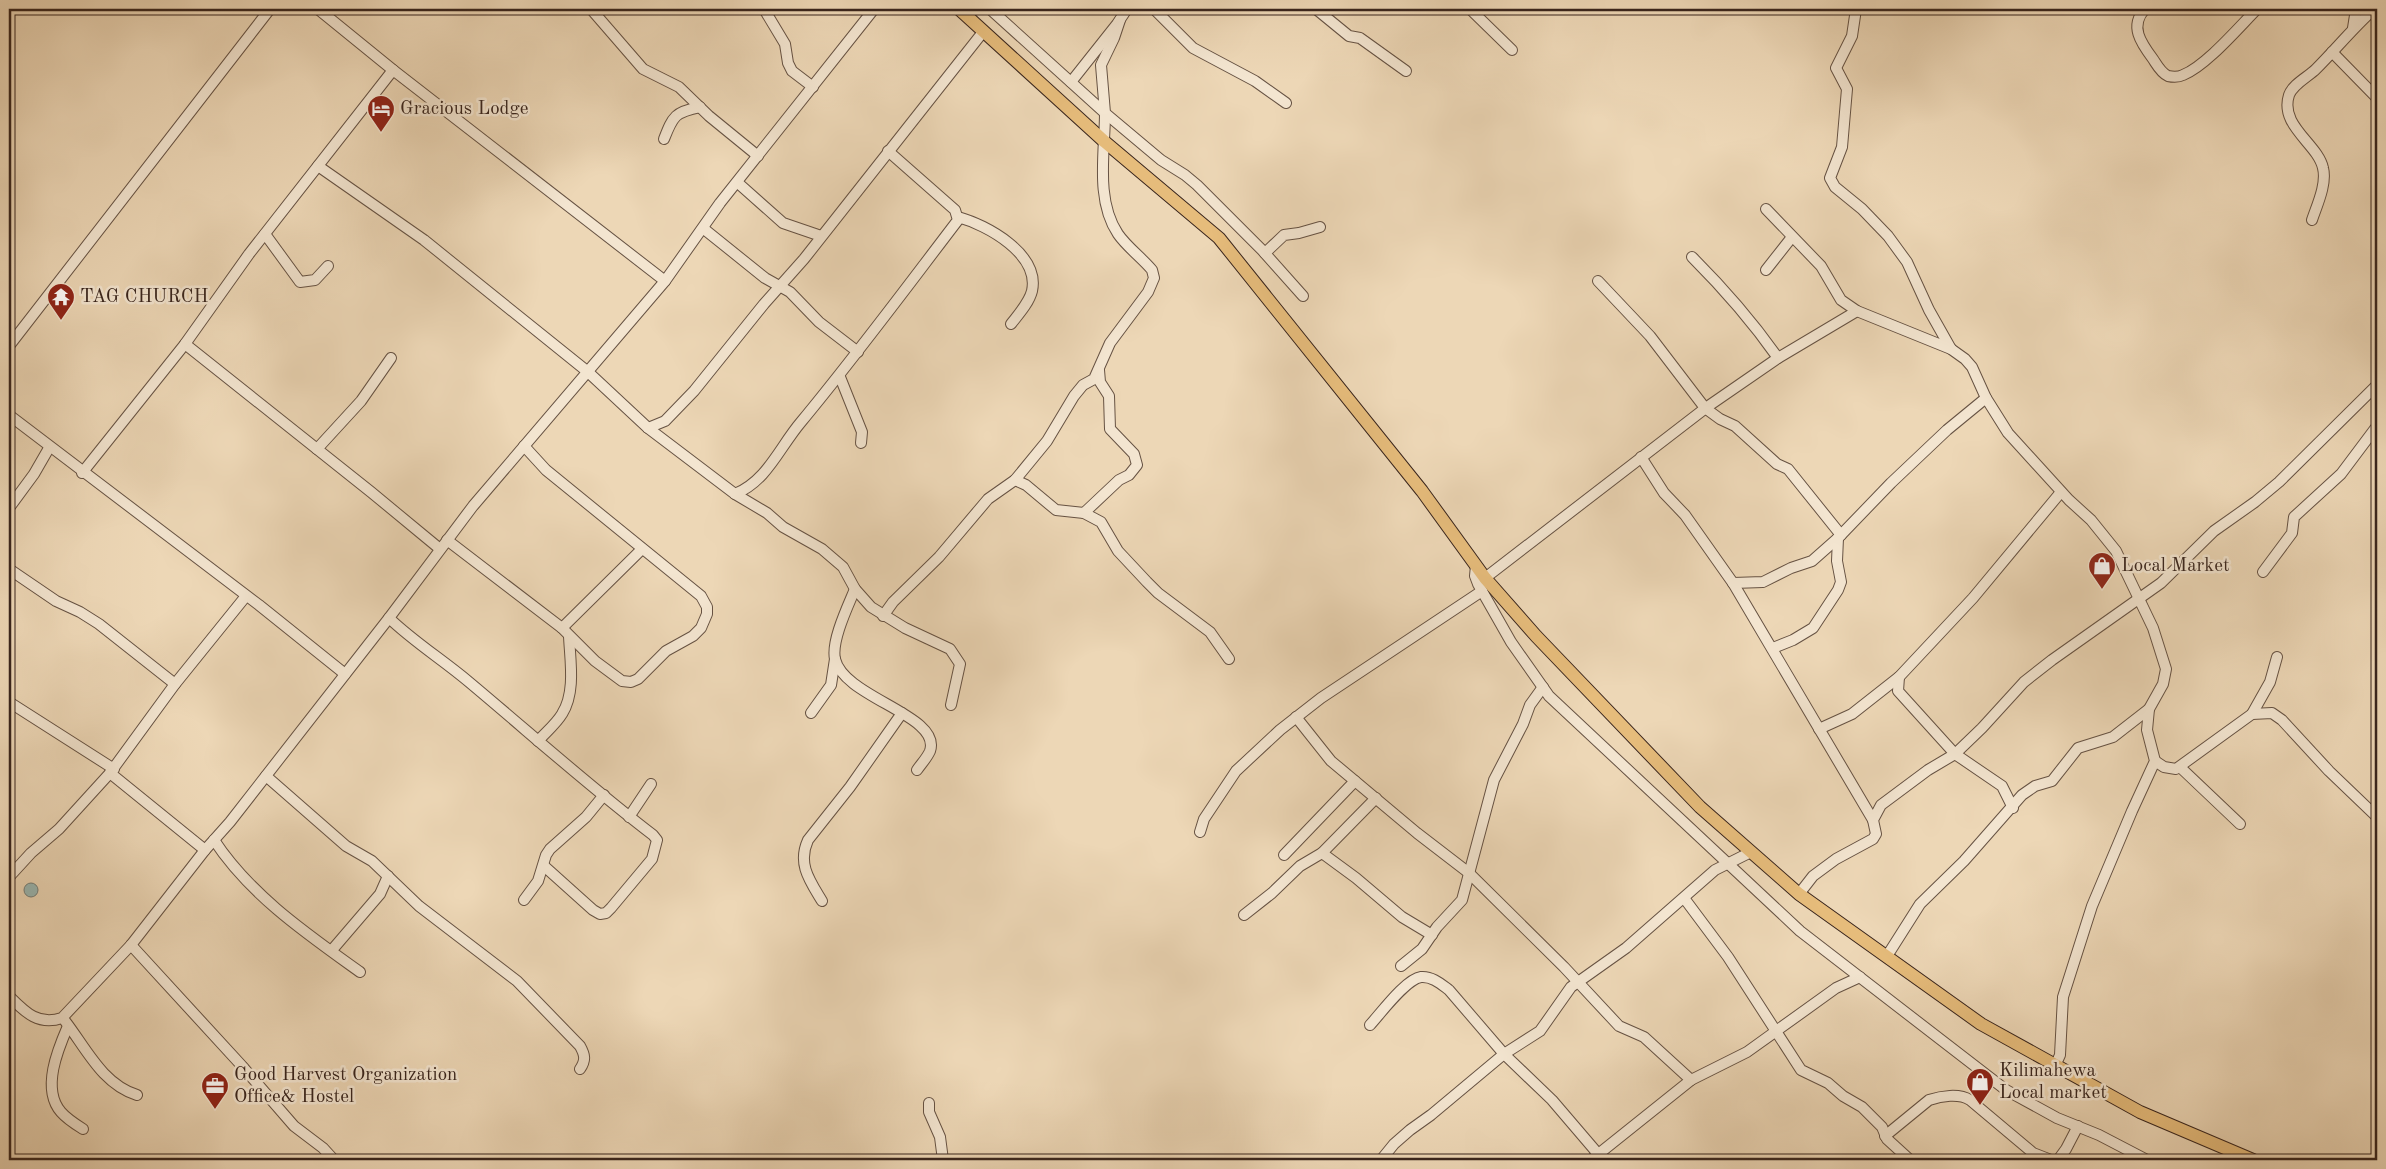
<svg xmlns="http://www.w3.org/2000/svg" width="2386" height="1169" font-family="'Old Standard TT',serif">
<rect width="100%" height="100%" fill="#edd7b6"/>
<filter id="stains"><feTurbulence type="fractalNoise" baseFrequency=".004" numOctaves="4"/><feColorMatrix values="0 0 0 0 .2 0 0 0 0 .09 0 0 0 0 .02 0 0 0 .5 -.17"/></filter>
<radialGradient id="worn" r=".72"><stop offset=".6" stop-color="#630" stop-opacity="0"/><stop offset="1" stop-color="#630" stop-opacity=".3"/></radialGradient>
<circle fill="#9ab8b4" stroke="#737d78" cx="31" cy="890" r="7"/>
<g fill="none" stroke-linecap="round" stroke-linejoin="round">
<defs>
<g id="minor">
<polyline points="318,9 393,70"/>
<polyline points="591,9 643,69 679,87 709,116 758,156"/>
<polyline points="764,9 785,44 788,63 792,71 813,87"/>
<polyline points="1154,9 1193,48 1255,81 1286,103"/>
<polyline points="1316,9 1349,36 1360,38 1406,71"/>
<polyline points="1470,9 1512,50"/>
<polyline points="1856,9 1852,36 1836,68 1847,89 1842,147 1830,178 1835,187 1862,209 1888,236 1907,262 1929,310 1951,349"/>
<path d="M2145,9C2129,26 2141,43 2153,59C2157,65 2161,73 2168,76C2173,77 2179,77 2183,75C2206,66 2239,27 2257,9"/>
<polyline points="964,13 977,9"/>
<polyline points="1120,20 1114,38 1101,65 1105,113 1161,160 1185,175 1197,185 1262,250 1303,296"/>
<polyline points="2353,28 2356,9"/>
<polyline points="2332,52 2377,98"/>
<polyline points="1071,82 1117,24 1127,9"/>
<path d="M664,139C673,116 675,112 700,107"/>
<polyline points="318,166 424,240 588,372 648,428 735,494 767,513 783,527 822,549 843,567 855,589 871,607 905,628 950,649 960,664 951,705"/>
<polyline points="738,183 783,223 821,236"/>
<polyline points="1766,209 1821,266 1841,300 1857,311 1951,349 1965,359 1972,367 1986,398 2008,433 2069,500 2091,520 2116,551 2153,628 2166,669 2163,684 2149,709 2113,737 2078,748 2052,781 2035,786 2022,795 1964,861 1920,904 1887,956"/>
<path d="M958,217C987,225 1040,254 1032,291C1029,303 1018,315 1011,324"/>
<path d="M2312,220C2317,205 2327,184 2323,168C2318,144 2279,126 2289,95C2293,84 2308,77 2316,69C2336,49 2353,28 2374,9"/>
<polyline points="704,229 765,278 790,292 819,322 858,352"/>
<polyline points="265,234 300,282 315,280 328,266"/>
<polyline points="1265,253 1284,235 1299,233 1320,227"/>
<path d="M1692,257C1723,288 1752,321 1778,358"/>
<polyline points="1766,270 1792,237"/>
<polyline points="1598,281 1650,336 1705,408 1720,419 1735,426 1777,464 1788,469 1841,535"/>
<polyline points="2377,282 2377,283"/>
<polyline points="185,344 371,492 440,549"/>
<polyline points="9,346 270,9"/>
<polyline points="840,377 862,432 861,443"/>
<polyline points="9,415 259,605 345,674"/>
<polyline points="648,428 665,421 694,391 764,304 804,259 983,32"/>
<polyline points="317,449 361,401 391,358"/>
<polyline points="1641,457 1664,493 1685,515 1733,583 1873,820"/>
<polyline points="82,473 185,344 249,254 393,70 665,281"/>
<polyline points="1015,480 1026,485 1056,510 1084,513 1101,522 1118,551 1147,582 1158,593 1210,632 1229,659"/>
<path d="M735,494C767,481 779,448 801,422C855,357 906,288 958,220L955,210L888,151"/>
<polyline points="9,508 34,474 49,448"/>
<polyline points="1084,513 1119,480 1129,475 1137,465 1134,454 1110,429 1109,396 1100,382 1099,370"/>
<polyline points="447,540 562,628 595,661 622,681 631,682 638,679 666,651 693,636 701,628 707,614 707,607 701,596 546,470 524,446"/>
<polyline points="1476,565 1475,576 1478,584 1511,642 1549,696 1800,931 2006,1090 2057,1118 2099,1135 2147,1160"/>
<polyline points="9,569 56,601 80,612 99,624 175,684"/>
<polyline points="2263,572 2292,533 2294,517 2341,474 2377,426"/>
<polyline points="1485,578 1707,407 1778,358 1857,311"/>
<polyline points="1733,583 1763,582 1791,568 1812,561 1838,538 1891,483 1947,430 1986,398"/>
<path d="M855,589C848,606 831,641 835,659C844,698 942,715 930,751C927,758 921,764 917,770"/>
<path d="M883,616L893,602L939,557L988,499L1015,480L1047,441L1074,396L1083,385L1094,379L1110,343L1148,292L1154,278L1152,270C1142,258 1127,247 1118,234C1095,200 1105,151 1105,113L990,9"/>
<path d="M389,618C414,642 443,660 469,682C530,733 590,787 653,835L657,840L652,859L611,908L606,913L600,914L593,910L544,866"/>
<polyline points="562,628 642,549"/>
<polyline points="1773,648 1793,640 1813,628 1838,590 1841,582 1837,561 1838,538"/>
<polyline points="1899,677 1898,691 1955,754 2002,786 2013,808"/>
<polyline points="9,702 114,769"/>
<polyline points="811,713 831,685 835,659"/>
<polyline points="2252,714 2272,713 2282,720 2329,771 2377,817"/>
<polyline points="1296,717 1331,761 1417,833 1469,873 1564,967 1619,1026 1644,1037 1691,1080"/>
<polyline points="1819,729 1852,714 1899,677 1973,598 2061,492"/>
<path d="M538,741C546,732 556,724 562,714C576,692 570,660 569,636"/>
<polyline points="2155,761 2164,767 2176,769 2252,714 2270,682 2277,657"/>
<polyline points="2180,767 2240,824"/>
<polyline points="110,773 205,850"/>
<path d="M266,776L346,846L372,861L419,906L517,981L580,1046C585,1055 586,1060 580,1069"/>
<polyline points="629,817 651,784"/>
<polyline points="1200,832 1204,819 1236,771 1280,730 1321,698 1482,591"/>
<path d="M214,840C250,895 307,934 360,972"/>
<polyline points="1322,853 1356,878 1402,917 1432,935"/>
<polyline points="1284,855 1355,781"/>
<polyline points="9,877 31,853 59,829 110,773 175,684 246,596"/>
<polyline points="1799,894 1813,876 1836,859 1873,839 1876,834 1873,820 1881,805 1928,770 1955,754 1982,728 2024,682 2052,660 2161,583 2214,531 2255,502 2279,482 2377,385"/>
<polyline points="1684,898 1728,957 1801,1070 1828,1083 1843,1096 1862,1107 1882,1127 1887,1139 1910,1160"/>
<polyline points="524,900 538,881 546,855 550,849 586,817 604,795"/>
<path d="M822,901C810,881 797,864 808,840L850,787L902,713"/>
<polyline points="1244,915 1272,893 1300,866 1322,853 1376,798"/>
<polyline points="131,945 242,1066 294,1126 323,1148 334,1160"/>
<polyline points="332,950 380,894 388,876"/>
<polyline points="1401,966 1422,949 1437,927 1462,900 1494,780 1523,724 1530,705 1543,687"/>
<path d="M9,996C25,1012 38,1026 62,1018L131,945L205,850L230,822L389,618L473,506L665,281L720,203L874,9"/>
<path d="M65,1021C86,1048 102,1084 137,1095"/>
<path d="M1370,1025C1381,1013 1406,979 1421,977C1432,976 1441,984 1449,990L1504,1054L1552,1100L1599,1155"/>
<path d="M68,1026C58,1049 41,1089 61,1112C67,1119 75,1124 83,1129"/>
<polyline points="2055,1066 2060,1055 2063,997 2092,906 2132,811 2155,761 2147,730 2149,709"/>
<polyline points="929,1103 929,1112 940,1137 943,1160"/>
<path d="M1885,1136L1929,1100C1941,1096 1959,1093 1970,1100L2033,1153L2051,1160"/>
<polyline points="1381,1160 1394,1144 1410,1130 1431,1115 1504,1054 1540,1031 1571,987 1626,948 1715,870 1751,852"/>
<polyline points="1591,1160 1691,1080 1747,1052 1836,988 1860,977"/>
<polyline points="2058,1160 2066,1149 2078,1126"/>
</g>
<polyline id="major" points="959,9 1105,142 1219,238 1422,491 1485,578 1536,636 1700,807 1799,894 1981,1024 2140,1112 2253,1160"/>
</defs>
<use href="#minor" stroke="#665243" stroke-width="12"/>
<use href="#major" stroke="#39251d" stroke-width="14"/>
<use href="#minor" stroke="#f3e5d0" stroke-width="10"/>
<use href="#major" stroke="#e6bc7b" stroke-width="12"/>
</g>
<defs>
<symbol id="hotel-pin" viewBox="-11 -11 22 30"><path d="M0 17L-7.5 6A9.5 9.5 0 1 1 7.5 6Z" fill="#8f2418" stroke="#f3e5d0"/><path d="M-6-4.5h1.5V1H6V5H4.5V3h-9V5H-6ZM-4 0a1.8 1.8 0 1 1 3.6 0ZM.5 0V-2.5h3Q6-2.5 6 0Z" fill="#fff"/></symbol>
<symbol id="temple-pin" viewBox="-11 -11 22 30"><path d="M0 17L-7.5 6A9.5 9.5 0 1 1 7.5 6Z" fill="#8f2418" stroke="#f3e5d0"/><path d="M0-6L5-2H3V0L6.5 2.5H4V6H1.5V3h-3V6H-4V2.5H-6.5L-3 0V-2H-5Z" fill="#fff"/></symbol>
<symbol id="shop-pin" viewBox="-11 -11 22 30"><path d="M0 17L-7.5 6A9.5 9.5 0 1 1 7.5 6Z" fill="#8f2418" stroke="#f3e5d0"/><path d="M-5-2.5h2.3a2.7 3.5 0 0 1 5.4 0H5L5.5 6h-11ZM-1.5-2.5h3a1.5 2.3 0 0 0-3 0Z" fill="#fff"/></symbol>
<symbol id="office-pin" viewBox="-11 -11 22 30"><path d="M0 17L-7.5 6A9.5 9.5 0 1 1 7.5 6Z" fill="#8f2418" stroke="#f3e5d0"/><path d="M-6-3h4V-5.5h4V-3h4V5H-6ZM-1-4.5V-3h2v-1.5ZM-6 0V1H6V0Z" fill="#fff"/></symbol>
</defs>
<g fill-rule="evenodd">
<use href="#hotel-pin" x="365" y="93" width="32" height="43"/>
<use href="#temple-pin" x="45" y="281" width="32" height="43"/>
<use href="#shop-pin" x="2086" y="550" width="32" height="43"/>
<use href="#shop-pin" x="1964" y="1066" width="32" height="43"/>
<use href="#office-pin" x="199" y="1070" width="32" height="43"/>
</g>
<g text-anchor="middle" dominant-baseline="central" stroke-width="5" stroke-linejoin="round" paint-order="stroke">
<g font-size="19" fill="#39251d" stroke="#f3e5d0" text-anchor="start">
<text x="400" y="109">Gracious Lodge</text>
<text x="80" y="297">TAG CHURCH</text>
<text x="2121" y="566">Local Market</text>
<text x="1999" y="1071">Kilimahewa<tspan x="1999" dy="22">Local market</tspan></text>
<text x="234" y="1075">Good Harvest Organization<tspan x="234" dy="22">Office&amp; Hostel</tspan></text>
</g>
</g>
<rect width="2386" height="1169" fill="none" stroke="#edd7b6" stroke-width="30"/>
<rect x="10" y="10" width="2366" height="1149" fill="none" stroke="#39251d" stroke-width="2.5"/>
<rect x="15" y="15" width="2356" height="1139" fill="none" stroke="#39251d"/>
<rect width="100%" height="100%" filter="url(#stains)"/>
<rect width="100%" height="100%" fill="url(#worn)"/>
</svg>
